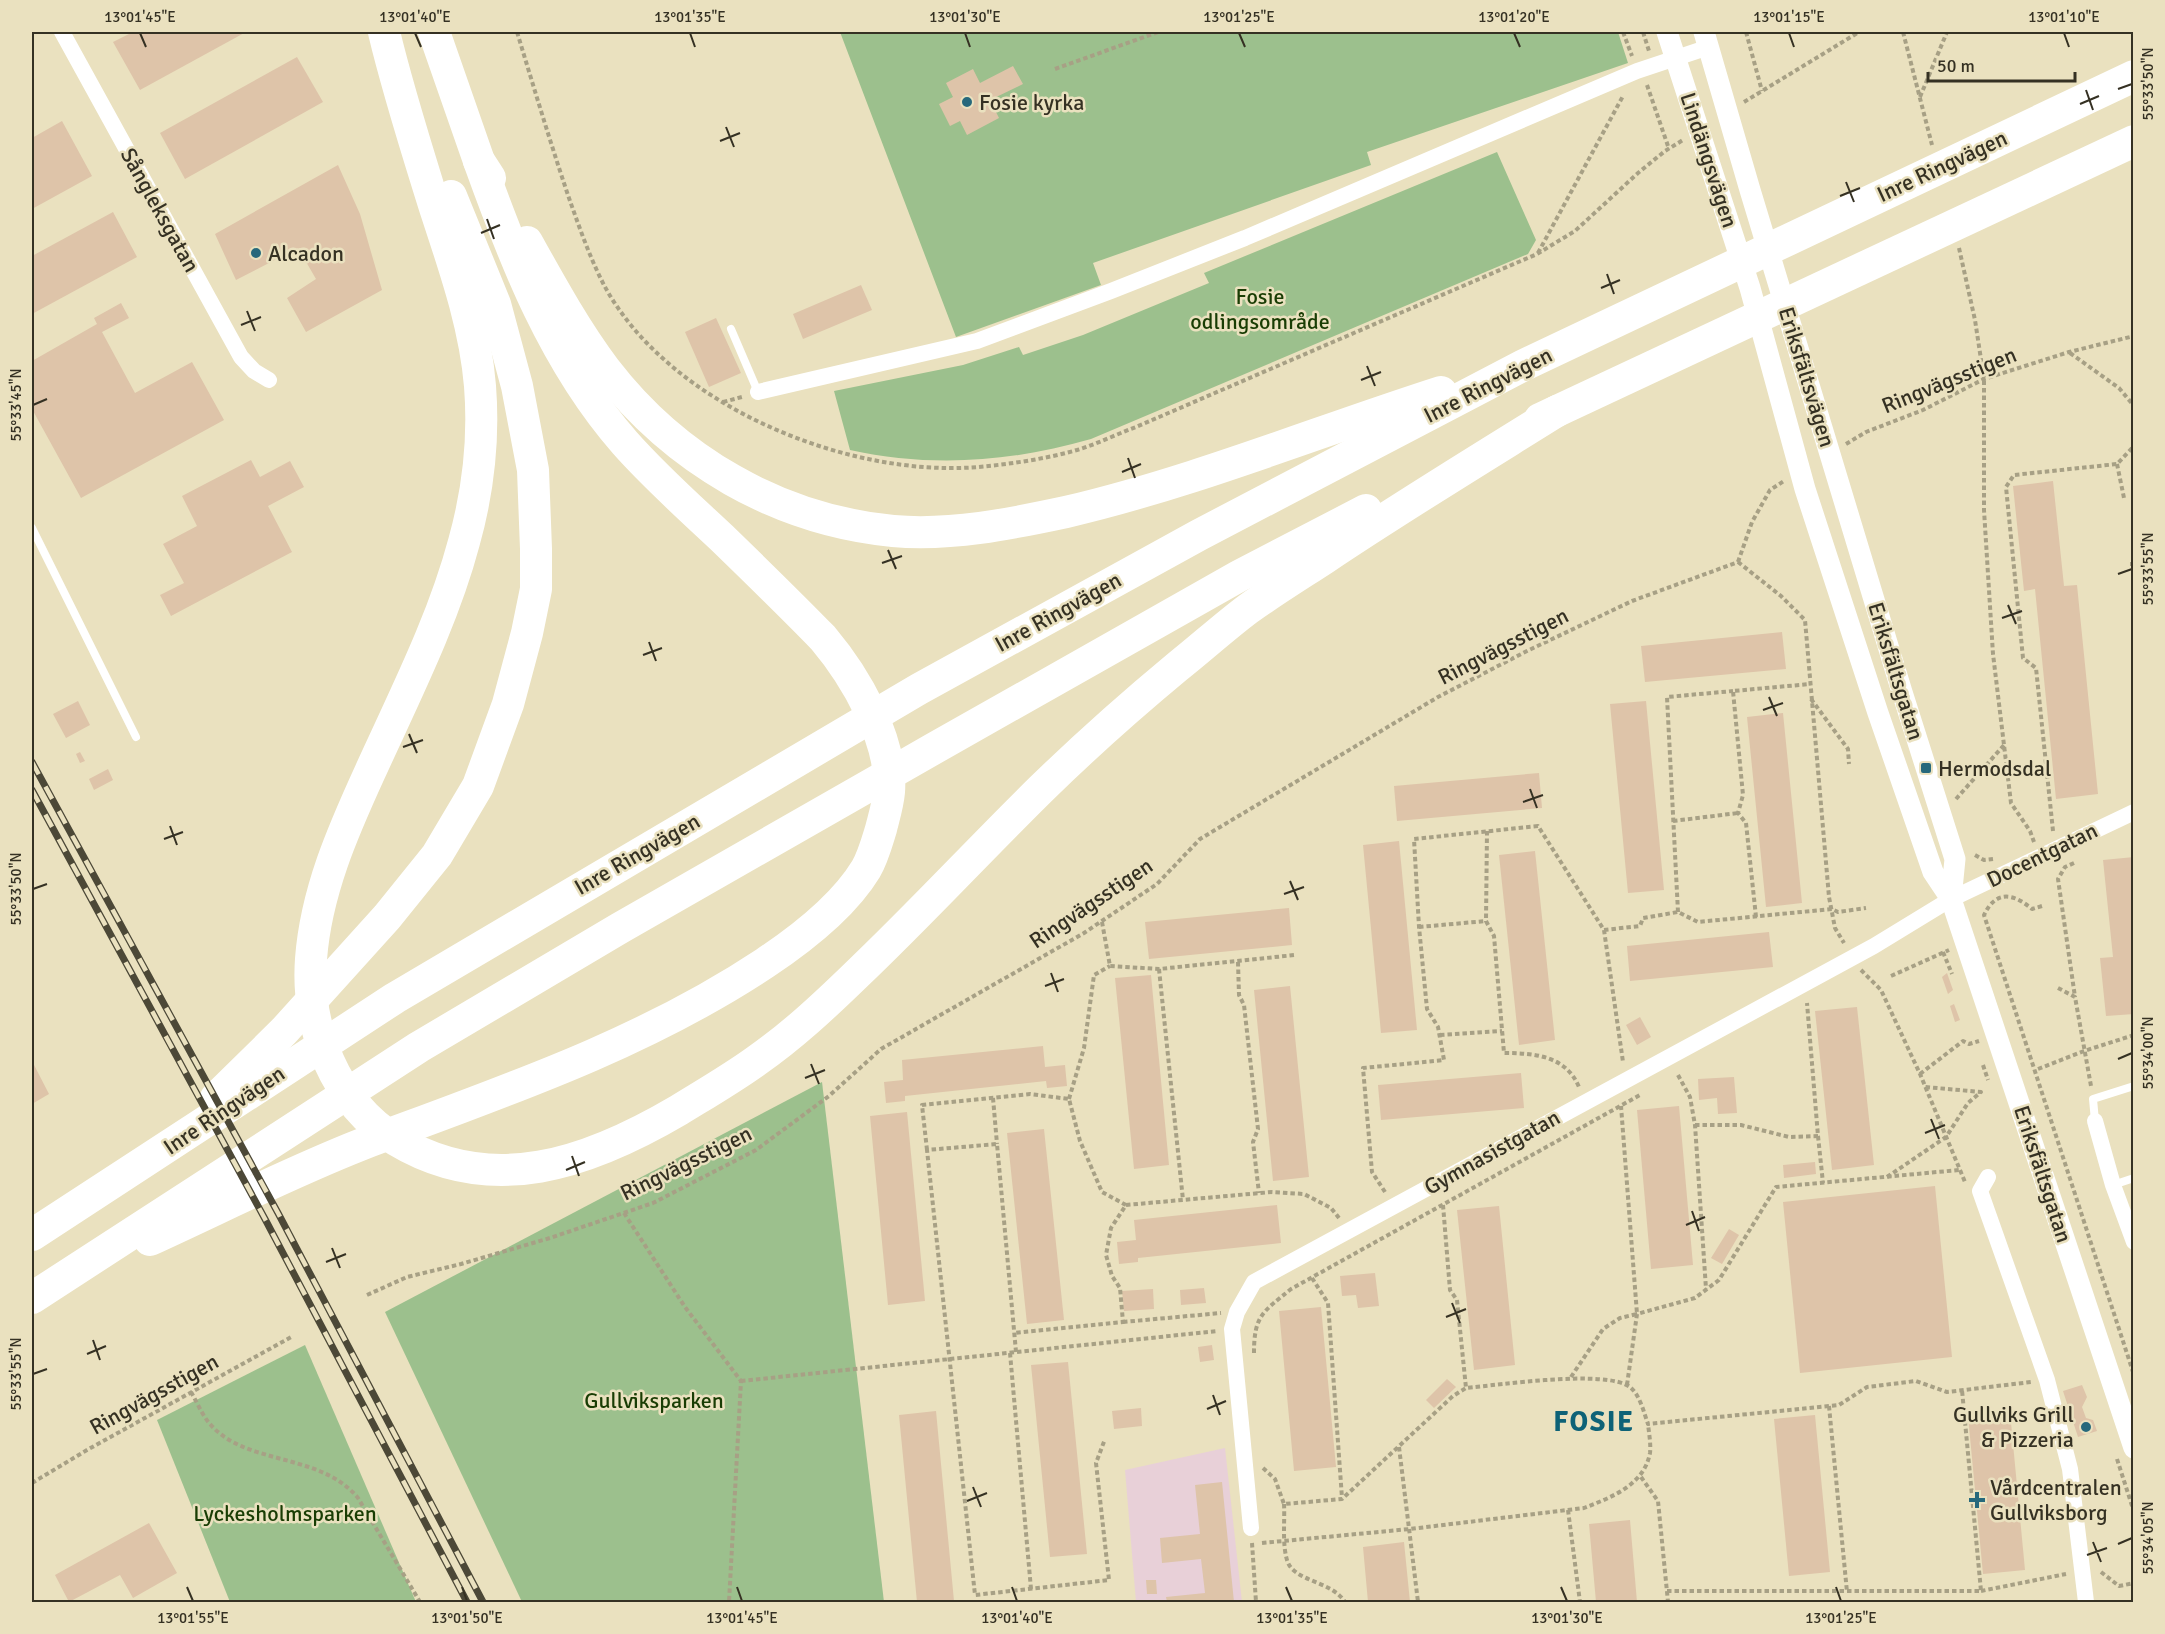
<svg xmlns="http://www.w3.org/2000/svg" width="2165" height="1634" font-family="Signika,sans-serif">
<rect width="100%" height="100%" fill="#eae1bf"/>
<polygon fill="#e8d0d8" points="1225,1448 1242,1602 1136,1602 1125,1470"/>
<g fill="#9cc08d">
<polygon points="840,32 1618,32 1628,63 1367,152 1371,165 1093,263 1101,285 956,337"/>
<path d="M1497,152L1536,240L1528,254L1091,439C1011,462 932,468 850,450L834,391L963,365L1019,347L1023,355L1083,335L1209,283L1204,273Z"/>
<polygon points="822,1082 884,1602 522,1602 385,1312"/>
<polygon points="305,1345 416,1602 230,1602 157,1420"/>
</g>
<g fill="#dec4a9">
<polygon points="133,32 246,32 140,90 113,42"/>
<polygon points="297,57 323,102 185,179 160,133"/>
<polygon points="1013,66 1023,84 990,100 999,118 967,135 960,121 950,126 939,104 953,97 946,83 973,69 980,83"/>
<polygon points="62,121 92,176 32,209 32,138"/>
<polygon points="338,165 360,214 382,290 306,332 287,298 316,279 298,248 236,280 215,234"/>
<polygon points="113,212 137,257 32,314 32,256"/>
<polygon points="861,285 872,310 803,339 793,314"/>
<polygon points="121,303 129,318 102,332 135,393 192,362 224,420 81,498 32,409 32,361 97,324 94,318"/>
<polygon points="716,318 741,373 709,387 685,332"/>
<polygon points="251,460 260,477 290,461 304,487 268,506 292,552 171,616 160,595 184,583 163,544 197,526 182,496"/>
<polygon points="2053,481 2064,586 2077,585 2098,794 2056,799 2035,589 2024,591 2013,486"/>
<polygon points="1782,632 1786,669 1645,682 1641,646"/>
<polygon points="78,701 90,725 66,738 53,714"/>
<polygon points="1646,701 1664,890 1628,893 1610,704"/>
<polygon points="1783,713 1802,903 1766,907 1747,717"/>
<polygon points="80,752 85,761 80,763 76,754"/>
<polygon points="108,769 113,780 94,790 89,779"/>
<polygon points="1539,773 1542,808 1397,821 1394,786"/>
<polygon points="1399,841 1417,1030 1381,1033 1363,845"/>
<polygon points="1535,851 1555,1040 1519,1045 1499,855"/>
<polygon points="2134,857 2134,1014 2106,1016 2100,958 2113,957 2103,860"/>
<polygon points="1289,908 1292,945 1149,959 1145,922"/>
<polygon points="1769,932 1773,967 1630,981 1627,946"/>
<polygon points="1947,973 1953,990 1948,994 1942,977"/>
<polygon points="1151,975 1169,1165 1134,1169 1115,978"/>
<polygon points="1290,986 1309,1177 1273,1181 1254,990"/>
<polygon points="1954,1004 1960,1020 1955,1022 1950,1006"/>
<polygon points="1857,1007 1874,1165 1832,1170 1815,1011"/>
<polygon points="1640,1017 1651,1037 1637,1045 1626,1025"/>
<polygon points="1043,1046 1045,1067 1065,1065 1067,1086 1047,1088 1046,1081 905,1096 905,1101 886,1103 884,1082 903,1080 902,1060"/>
<polygon points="32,1061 49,1094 32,1104"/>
<polygon points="1521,1073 1524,1108 1381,1120 1378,1085"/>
<polygon points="1734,1077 1737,1113 1718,1114 1717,1098 1699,1100 1698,1079"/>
<polygon points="1679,1106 1693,1265 1651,1269 1637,1110"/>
<polygon points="907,1112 925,1301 888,1305 870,1116"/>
<polygon points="1044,1129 1064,1320 1027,1324 1007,1133"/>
<polygon points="1815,1162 1816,1174 1784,1178 1783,1165"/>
<polygon points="1935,1186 1952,1357 1800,1373 1783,1202"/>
<polygon points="1277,1205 1281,1243 1138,1258 1138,1262 1119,1264 1117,1242 1136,1240 1134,1220"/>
<polygon points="1499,1206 1515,1365 1474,1370 1457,1210"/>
<polygon points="1729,1229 1739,1235 1722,1264 1711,1258"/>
<polygon points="1375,1273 1379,1306 1358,1308 1356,1295 1342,1296 1340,1276"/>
<polygon points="1204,1288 1206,1303 1181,1305 1180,1290"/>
<polygon points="1153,1289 1154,1309 1124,1311 1122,1291"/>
<polygon points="1321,1307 1336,1467 1294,1471 1279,1311"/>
<polygon points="1212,1345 1214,1360 1200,1362 1198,1347"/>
<polygon points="1068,1362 1087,1554 1050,1557 1031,1365"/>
<polygon points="1447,1379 1456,1387 1434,1408 1426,1400"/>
<polygon points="2082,1385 2087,1397 2082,1407 2086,1418 2093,1420 2097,1431 2078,1437 2063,1391"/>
<polygon points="1141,1408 1142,1426 1114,1429 1112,1411"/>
<polygon points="936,1411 954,1601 917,1602 899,1415"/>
<polygon points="2010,1412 2025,1570 1983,1574 1968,1416"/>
<polygon points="1815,1415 1830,1572 1789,1576 1774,1419"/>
<polygon points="1222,1482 1234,1602 1167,1602 1166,1597 1205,1593 1201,1559 1162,1563 1160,1538 1200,1534 1195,1485"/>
<polygon points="1630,1520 1637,1602 1596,1602 1589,1524"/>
<polygon points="149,1523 177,1573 133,1598 120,1575 69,1602 55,1575"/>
<polygon points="1404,1542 1410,1602 1368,1602 1363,1547"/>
<polygon points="1146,1580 1156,1580 1157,1594 1147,1594"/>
</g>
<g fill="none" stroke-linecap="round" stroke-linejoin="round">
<g stroke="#a7a085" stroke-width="4" stroke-dasharray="4.5 3" stroke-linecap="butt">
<path d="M517,32C534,88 551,145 570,201C580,229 590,258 604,285C668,405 847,478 978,467C1011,464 1045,459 1077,450C1097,444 1117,434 1136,427L1537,254L1575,231L1638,173L1665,151L1683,140"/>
<polyline points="1623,32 1632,56"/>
<polyline points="1643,32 1649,51"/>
<polyline points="1746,32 1762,91"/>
<polyline points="1903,32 1932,145"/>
<polyline points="1055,69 1158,32"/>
<polyline points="1647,85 1669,149"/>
<polyline points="1920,97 1947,32"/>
<polyline points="1744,102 1859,32"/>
<polyline points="1959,248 1975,320 1984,379 1984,510 1993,654 2011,803 2030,831 2034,842"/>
<polyline points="1538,253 1623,96"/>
<polyline points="2070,353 2119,388 2134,406"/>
<polyline points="723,402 742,397"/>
<polyline points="1846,444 1866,432 1923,410 1984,379 2069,352 2134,336"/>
<polyline points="2117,464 2124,498"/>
<polyline points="1738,562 1781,596 1805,620 1829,897 1835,928 1844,943"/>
<polyline points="1738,562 1752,522 1770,490 1784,481"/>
<polyline points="2130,564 2134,564"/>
<polyline points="1811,699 1848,749 1849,764"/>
<polyline points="1956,799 2005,744"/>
<polyline points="1673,821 1738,813"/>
<path d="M1487,831L1486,921L1494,936L1504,1053C1535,1053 1566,1056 1579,1087"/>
<polyline points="2053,831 2036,668 2023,658 2006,487 2014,475 2117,464 2134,446"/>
<polyline points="1975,855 1984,860 1993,859"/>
<polyline points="2074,863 2065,867 2058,879 2075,997"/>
<path d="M2042,906L2032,909C2013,893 1996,890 1984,915L2134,1375"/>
<polyline points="1678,912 1667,697 1733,691"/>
<polyline points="1756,917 1746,823 1738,813 1743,795 1733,691 1810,684"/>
<polyline points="1102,922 1110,966 1159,969 1295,955"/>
<polyline points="1419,927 1486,921"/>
<polyline points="1604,930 1640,926 1643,918 1678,912 1698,922 1832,909 1838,912 1866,908"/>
<polyline points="1943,952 1952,974"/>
<polyline points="1238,962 1239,995 1244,1005 1258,1129 1253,1142 1259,1193"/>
<polyline points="1159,969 1183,1200"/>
<polyline points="1861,970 1881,990 1920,1074 1965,1182"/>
<polyline points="1891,976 1949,950"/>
<polyline points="2058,988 2075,997 2091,1086"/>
<polyline points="1440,1035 1502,1031"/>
<polyline points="1983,1065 1988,1080"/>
<polyline points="2038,1069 2084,1051 2134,1035"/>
<polyline points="1920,1074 1963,1041 1969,1044 1979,1041"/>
<polyline points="1678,1075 1690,1097 1695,1125 1706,1289"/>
<polyline points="993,1098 997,1144"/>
<polyline points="1069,1099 1084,1048 1094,975 1110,966"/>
<polyline points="1695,1125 1741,1125 1789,1137 1818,1136 1807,1003"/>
<polyline points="1818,1136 1823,1183"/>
<polyline points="927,1150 922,1105 1030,1094 1069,1099 1080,1141 1102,1192 1126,1205 1111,1228 1106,1255 1112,1276 1120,1288 1123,1322 1014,1333"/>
<polyline points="1887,1177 1946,1137 1968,1103 1981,1092 1925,1087"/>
<polyline points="1385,1192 1372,1172 1363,1068 1444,1060 1438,1027 1427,1009 1419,927 1414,839 1538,826 1604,930 1623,1062"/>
<polyline points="1126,1205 1272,1192 1304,1194 1331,1208 1339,1218"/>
<polyline points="1443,1205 1450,1290 1457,1300 1466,1388"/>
<polyline points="624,1213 685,1307 741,1381 729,1602"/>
<polyline points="1312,1278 1328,1303 1342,1498"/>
<polyline points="367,1295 407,1277 461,1264 550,1238 653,1203 756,1150 829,1096 881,1049 1084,933 1157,884 1200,839 1438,697 1527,651 1632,601 1738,562"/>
<polyline points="1123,1322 1221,1313"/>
<polyline points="1016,1352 997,1144 927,1150 975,1595 1109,1580 1096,1463 1105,1439"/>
<polyline points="1010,1353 1031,1589"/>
<path d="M1254,1353C1254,1315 1263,1312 1291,1289L1640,1095"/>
<polyline points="1571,1377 1603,1329 1620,1318 1637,1314 1621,1106"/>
<polyline points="741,1381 1217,1331"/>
<polyline points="1627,1385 1637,1314 1695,1298 1719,1280 1776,1187 1959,1170"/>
<path d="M191,1392C197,1402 202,1415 210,1424C246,1466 320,1452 358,1498L420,1602"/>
<polyline points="1829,1406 1847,1592"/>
<polyline points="1399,1447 1418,1602"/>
<polyline points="2117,1459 2134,1512"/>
<path d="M1263,1468L1275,1479L1284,1504L1342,1499L1453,1396L1466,1388C1499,1385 1606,1369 1630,1387C1640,1395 1644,1413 1648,1424L1839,1405L1867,1387L1916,1381L1947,1392L2031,1382"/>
<polyline points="1641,1477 1658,1501 1668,1602"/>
<polyline points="32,1483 87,1450 293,1336"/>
<path d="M1284,1504C1285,1521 1282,1543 1287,1560C1293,1582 1331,1580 1345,1602"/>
<polyline points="1568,1510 1580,1602"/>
<polyline points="1252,1543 1256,1602"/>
<path d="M1262,1543L1410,1529L1584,1508C1612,1497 1644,1485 1650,1453C1651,1444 1649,1433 1648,1424"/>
<polyline points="2101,1572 2119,1586 2134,1583"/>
<polyline points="1667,1591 1981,1591 1962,1390"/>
<polyline points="1981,1591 2066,1574"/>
</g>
<g stroke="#fff" stroke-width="8">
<polyline points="731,329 758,392"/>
<polyline points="32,528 136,737"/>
<polyline points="2095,1121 2093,1099 2134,1086"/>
<polyline points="2113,1185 2134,1178"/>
</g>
<g stroke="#fff" stroke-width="16">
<polyline points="62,32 241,357 254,371 269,380"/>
<polyline points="758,392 977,341 1111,291 1245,238 1637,71 1709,47"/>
<polyline points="2095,1121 2113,1185 2134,1242"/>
<polyline points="1988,1177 1980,1191 2047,1380 2070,1469 2086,1602"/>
<polyline points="1251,1528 1232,1329 1237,1312 1254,1282 1874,946 1951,899 2134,812"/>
</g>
<g stroke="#fff" stroke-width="21">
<polyline points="1667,32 1750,288 1805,489 1878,713 1933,872 1951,899 2134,1448"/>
<polyline points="1704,32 1750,190 1902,692 1955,859 1951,899"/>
</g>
<g stroke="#fff" stroke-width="32">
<path d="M384,32C398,91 417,150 435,208C454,266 475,325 480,386C484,437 478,492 464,542C443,621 404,697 370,772C343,831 316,892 311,959C306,1027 335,1103 396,1140C492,1198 589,1163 679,1110C705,1094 731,1079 756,1061C792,1036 824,1006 856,975C919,915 978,851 1041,789C1084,747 1130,706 1177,667C1201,648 1224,627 1248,609C1273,591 1299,575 1325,558C1401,507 1480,459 1557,411"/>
<polyline points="434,32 479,161 490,178"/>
<path d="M527,242C551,285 575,329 605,369C675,460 778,520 893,531C951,536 1010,524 1066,512C1194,482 1316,432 1441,392"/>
<polyline points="1540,419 2134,141"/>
<polyline points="216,1098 284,1031 387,917 437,855 478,786 508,704 527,633 536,589 536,549 533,470 517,386 495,304 451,196"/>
<polyline points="32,1235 395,998 919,689 1199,535 1524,365 2134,76"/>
<path d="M150,1240C220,1208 289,1173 360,1145C499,1093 640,1046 765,963C801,939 843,907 866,869C873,857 877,842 881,829C884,817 888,804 889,792C893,740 855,676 823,638C790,604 756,571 722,538C689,507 655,477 625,443C554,362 515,261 479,161"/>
<polyline points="32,1298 419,1047 620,928 933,749 1239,576 1366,510"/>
</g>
<defs>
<g id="rail">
<polyline points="32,762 278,1213 483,1602"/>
<polyline points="32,790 265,1219 467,1602"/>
</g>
</defs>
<use href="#rail" stroke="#4c4837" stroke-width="7"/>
<use href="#rail" stroke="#eae1bf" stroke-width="4.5" stroke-dasharray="14" stroke-linecap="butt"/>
</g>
<path fill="none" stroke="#353123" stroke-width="2" d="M140,33L146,47M415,33L421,47M690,33L695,47M965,33L970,47M1239,33L1245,47M1514,33L1520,47M1789,33L1794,47M2064,33L2069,47M2118,89L2132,84M2086,90L2093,110M2080,104L2099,96M726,127L734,147M720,141L740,133M1846,182L1854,202M1840,196L1860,188M487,219L494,239M481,233L500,225M1607,274L1614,294M1601,288L1620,280M247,311L255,331M241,325L261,317M1367,366L1375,386M1361,380L1381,372M33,405L47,399M1128,458L1135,478M1122,472L1141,464M888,550L896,569M882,563L902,556M2118,574L2132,569M2008,605L2016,624M2002,618L2022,611M649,642L656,661M643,655L662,648M1769,697L1777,716M1763,710L1783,703M409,734L417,753M403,747L423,740M1530,789L1537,808M1523,802L1543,795M170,826L177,845M164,839L183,832M1290,881L1298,900M33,889L47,884M1284,894L1304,887M1051,973L1058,992M1045,986L1064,979M2118,1059L2132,1053M811,1064L819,1084M805,1078L825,1070M1931,1119L1939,1139M1925,1133L1945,1125M572,1156L579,1176M566,1170L585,1162M1692,1211L1699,1231M1686,1225L1705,1217M332,1248L340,1268M326,1262L346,1254M1452,1303L1460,1323M1446,1317L1466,1309M93,1340L100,1360M87,1354L106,1346M33,1374L47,1369M1213,1395L1220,1415M1207,1409L1226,1401M973,1487L981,1507M967,1501L987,1493M2093,1542L2101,1562M2118,1544L2132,1538M2087,1555L2107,1548M187,1587L193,1601M462,1587L467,1601M737,1587L742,1601M1012,1587L1017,1601M1286,1587L1292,1601M1561,1587L1567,1601M1836,1587L1841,1601"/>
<g fill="#27697c" stroke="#eae1bf" stroke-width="2">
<circle cx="967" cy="102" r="6"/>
<circle cx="256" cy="253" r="6"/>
<rect x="1920" y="762" width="12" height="12" rx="3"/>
<circle cx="2086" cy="1427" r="6"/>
<path d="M1974 1491h6v6h6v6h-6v6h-6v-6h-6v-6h6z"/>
</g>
<g text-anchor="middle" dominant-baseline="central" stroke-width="5" stroke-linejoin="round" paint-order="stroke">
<g font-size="22" fill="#353123" stroke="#eae1bf" text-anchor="start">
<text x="979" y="102">Fosie kyrka</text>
<text x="268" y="253">Alcadon</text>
<text x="1938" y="768">Hermodsdal</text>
<text x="2074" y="1414" text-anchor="end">Gullviks Grill<tspan x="2074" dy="25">&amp; Pizzeria</tspan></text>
<text x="1990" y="1487">Vårdcentralen<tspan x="1990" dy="25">Gullviksborg</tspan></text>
</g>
<g font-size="22" fill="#353123" stroke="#eae1bf">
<text transform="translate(1709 160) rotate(72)">Lindängsvägen</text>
<text transform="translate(1942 166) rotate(-25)">Inre Ringvägen</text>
<text transform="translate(160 210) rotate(61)">Sångleksgatan</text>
<text transform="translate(1807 377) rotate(73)">Eriksfältsvägen</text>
<text transform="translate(1949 380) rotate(-22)">Ringvägsstigen</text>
<text transform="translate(1488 385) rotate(-27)">Inre Ringvägen</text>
<text transform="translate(1058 612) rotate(-29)">Inre Ringvägen</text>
<text transform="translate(1503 646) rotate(-27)">Ringvägsstigen</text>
<text transform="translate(1896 671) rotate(73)">Eriksfältsgatan</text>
<text transform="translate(637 854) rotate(-30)">Inre Ringvägen</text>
<text transform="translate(2042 855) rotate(-26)">Docentgatan</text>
<text transform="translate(1091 903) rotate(-34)">Ringvägsstigen</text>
<text transform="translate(224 1110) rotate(-34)">Inre Ringvägen</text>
<text transform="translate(1492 1152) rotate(-29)">Gymnasistgatan</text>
<text transform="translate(686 1163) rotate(-26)">Ringvägsstigen</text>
<text transform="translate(2043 1174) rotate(72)">Eriksfältsgatan</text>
<text transform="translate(154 1394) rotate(-29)">Ringvägsstigen</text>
</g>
<g font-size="22" fill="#193d04" stroke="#eae1bf">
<text x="1260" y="296">Fosie<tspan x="1260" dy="25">odlingsområde</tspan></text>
<text x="654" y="1400">Gullviksparken</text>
<text x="285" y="1513">Lyckesholmsparken</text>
</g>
<g font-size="28" font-weight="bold" letter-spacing="1.5" fill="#0e6277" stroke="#eae1bf">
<text x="1594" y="1422">FOSIE</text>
</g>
</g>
<rect width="2165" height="1634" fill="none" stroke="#eae1bf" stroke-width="66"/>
<path d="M1928 72v9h147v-9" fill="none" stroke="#353123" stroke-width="3"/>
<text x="1937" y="72" font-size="18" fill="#353123" stroke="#eae1bf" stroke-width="4.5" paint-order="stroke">50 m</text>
<rect x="33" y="33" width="2099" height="1568" fill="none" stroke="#353123" stroke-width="2"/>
<g font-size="15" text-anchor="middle" fill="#353123">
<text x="140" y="22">13°01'45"E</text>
<text x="415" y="22">13°01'40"E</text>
<text x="690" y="22">13°01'35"E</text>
<text x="965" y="22">13°01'30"E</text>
<text x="1239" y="22">13°01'25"E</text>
<text x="1514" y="22">13°01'20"E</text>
<text x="1789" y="22">13°01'15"E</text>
<text x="2064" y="22">13°01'10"E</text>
<text transform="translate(2148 84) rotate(-90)" y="5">55°33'50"N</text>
<text transform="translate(16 405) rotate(-90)" y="5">55°33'45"N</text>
<text transform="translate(2148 569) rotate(-90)" y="5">55°33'55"N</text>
<text transform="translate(16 889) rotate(-90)" y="5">55°33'50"N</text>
<text transform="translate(2148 1053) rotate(-90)" y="5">55°34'00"N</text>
<text transform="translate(16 1374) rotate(-90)" y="5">55°33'55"N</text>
<text transform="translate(2148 1538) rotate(-90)" y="5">55°34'05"N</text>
<text x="193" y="1623">13°01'55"E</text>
<text x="467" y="1623">13°01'50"E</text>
<text x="742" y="1623">13°01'45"E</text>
<text x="1017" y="1623">13°01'40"E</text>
<text x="1292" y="1623">13°01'35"E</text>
<text x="1567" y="1623">13°01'30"E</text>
<text x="1841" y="1623">13°01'25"E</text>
</g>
</svg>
